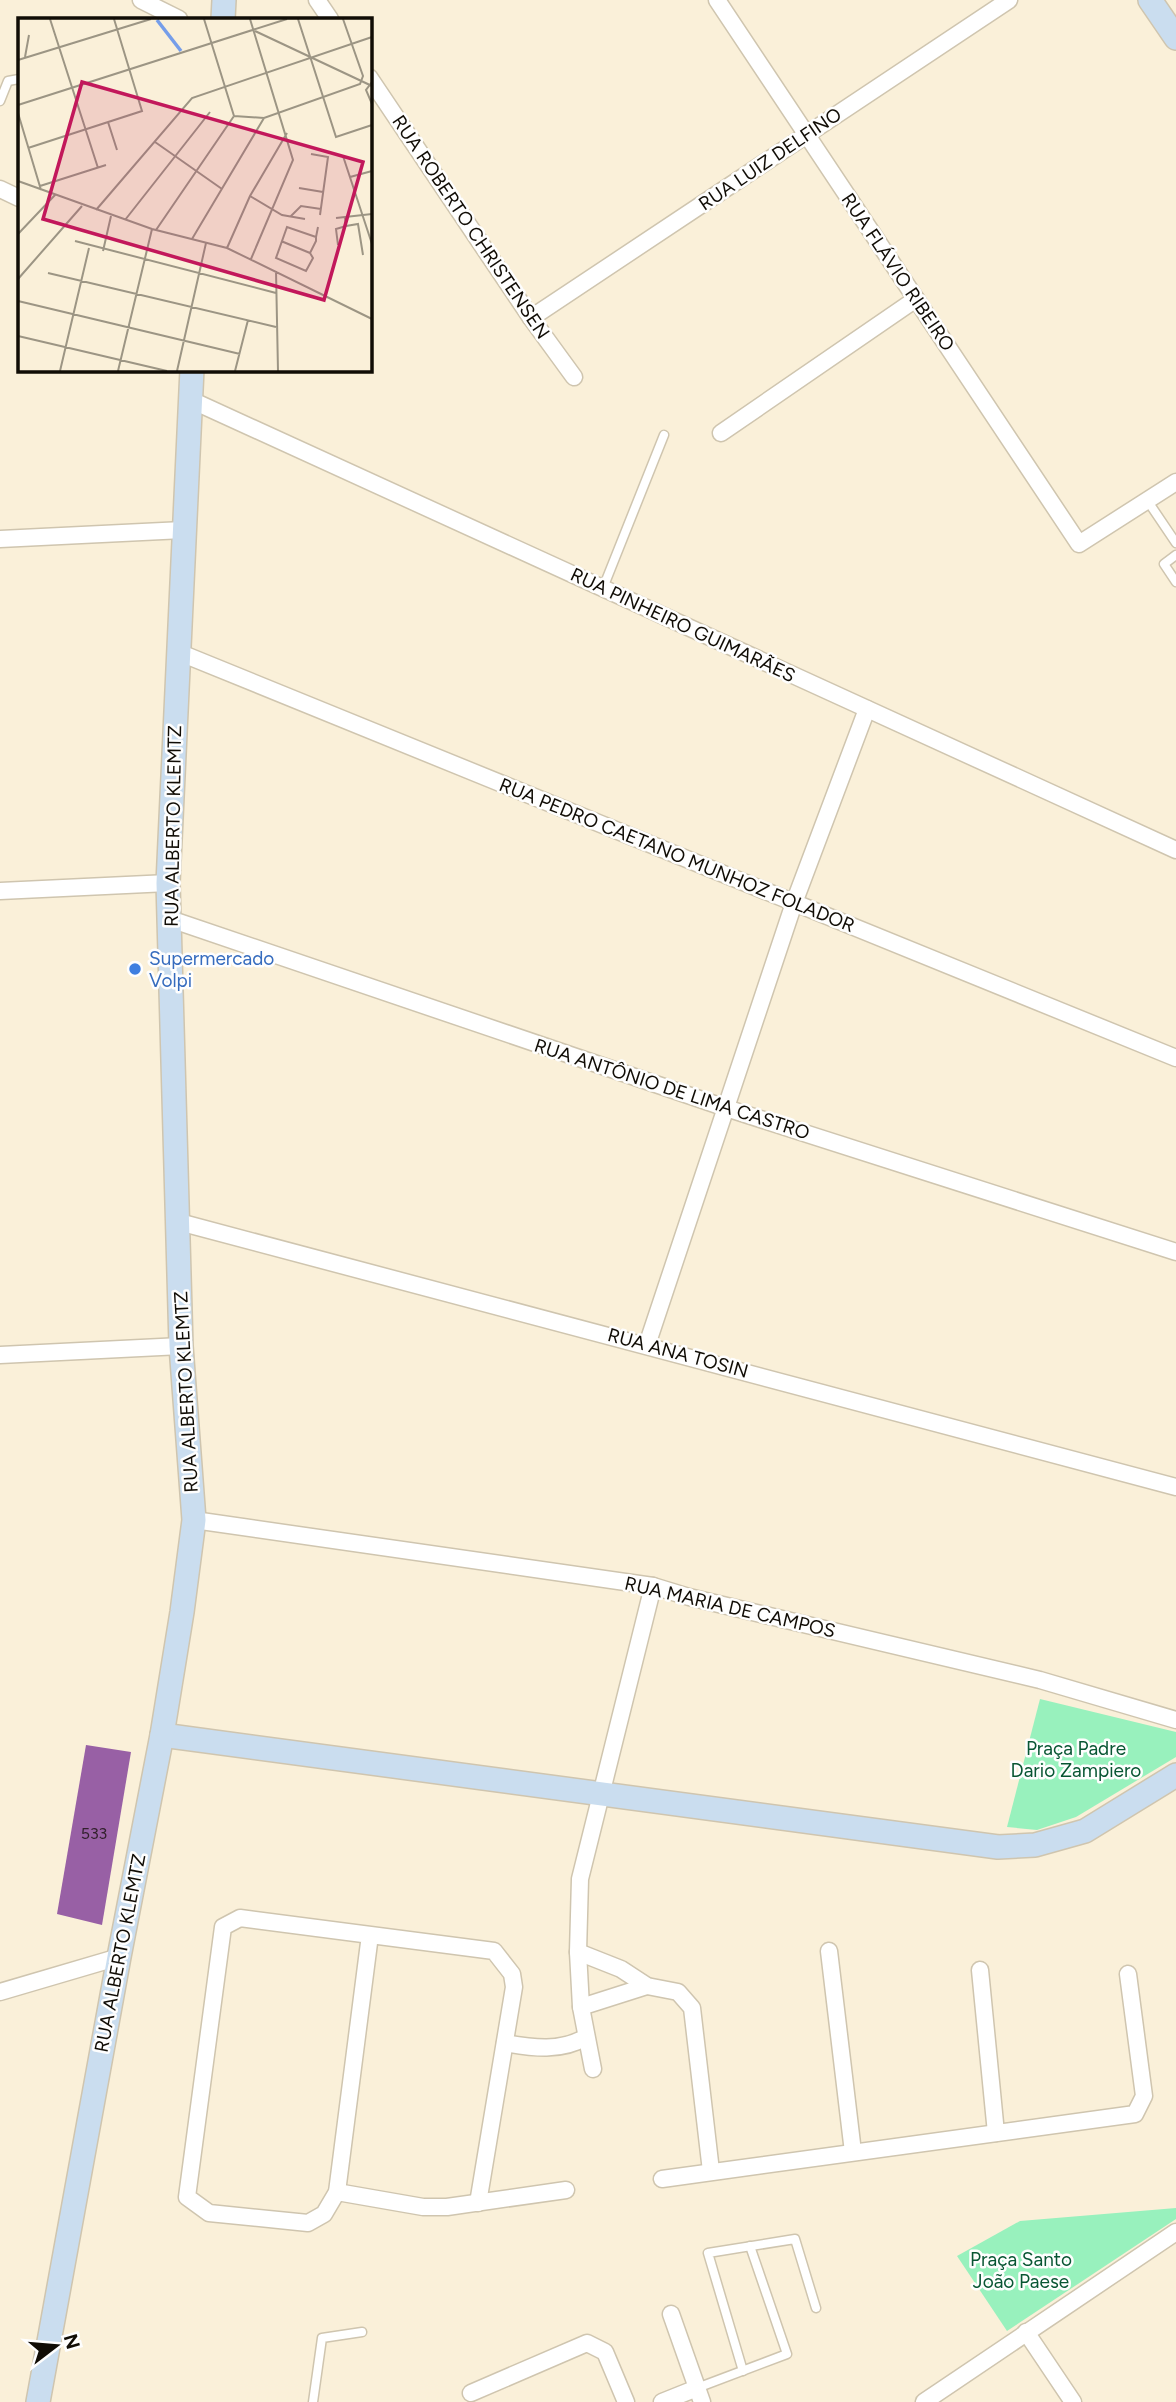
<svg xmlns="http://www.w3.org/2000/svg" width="1176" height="2402" font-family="Figtree,sans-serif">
<rect width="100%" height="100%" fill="#faf0d9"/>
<g fill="#98f1bd">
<polygon points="1040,1699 1176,1732 1176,1757 1076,1817 1037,1830 1007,1827"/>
<polygon points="1176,2208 1176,2219 1007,2331 957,2256 1020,2221"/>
</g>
<polygon fill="#9860a5" points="86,1745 131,1752 102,1925 57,1914"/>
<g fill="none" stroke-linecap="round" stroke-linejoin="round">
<defs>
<g id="lane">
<polyline points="0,101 8,81 19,79"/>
<polyline points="1147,500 1176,543"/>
<polyline points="1176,555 1164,564 1176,582"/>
<polyline points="603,588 664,435"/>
<polyline points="743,2371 708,2253 795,2239 816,2308"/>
<polyline points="697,2388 787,2354 750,2246"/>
<polyline points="313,2402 322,2338 362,2332"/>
</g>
<g id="street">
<polyline points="141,0 179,19"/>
<polyline points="317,0 330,19"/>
<polyline points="717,0 1079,544 1176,482"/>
<polyline points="369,77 531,318 574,377"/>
<polyline points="0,189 19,198"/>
<polyline points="531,318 1009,0"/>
<polyline points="191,400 1176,850"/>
<polyline points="721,433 916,299"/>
<polyline points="0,539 183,530"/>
<polyline points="178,652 1176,1058"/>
<polyline points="0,891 168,883"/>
<polyline points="170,919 726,1108 1176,1252"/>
<polyline points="179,1222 1176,1487"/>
<polyline points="647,1345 794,903 867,709"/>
<polyline points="0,1355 181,1346"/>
<polyline points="194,1520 653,1586 689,1597 1040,1680 1176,1720"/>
<polyline points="370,1935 337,2192 324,2214 308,2223 209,2213 187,2197 223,1927 240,1918 494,1951 512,1974 514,1987 478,2203"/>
<polyline points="829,1951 853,2152"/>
<polyline points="578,1952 621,1969 647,1986 678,1992 692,2008 711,2171"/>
<polyline points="980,1970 996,2133"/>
<polyline points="0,1992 119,1957"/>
<polyline points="581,2007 647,1986"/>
<path d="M505,2043C533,2048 561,2052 586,2037"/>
<polyline points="593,2069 581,2007 578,1952 580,1879 653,1586"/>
<polyline points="662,2179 1135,2114 1144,2096 1128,1974"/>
<polyline points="337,2192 423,2207 447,2207 566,2190"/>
<polyline points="671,2314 702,2402"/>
<polyline points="1026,2332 1073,2402"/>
<polyline points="471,2393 587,2343 605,2352 626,2402"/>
<polyline points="662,2402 697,2388"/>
<polyline points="924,2402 1176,2232"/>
</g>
<g id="secondary">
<polyline points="1150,0 1176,38"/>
<polyline points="223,19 224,0"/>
<polyline points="162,1735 998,1847 1035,1845 1085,1831 1176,1775"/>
<polyline points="38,2402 119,1957 162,1735 182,1612 194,1520 181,1346 168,883 192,369"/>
</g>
</defs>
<use href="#lane" stroke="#cfc5af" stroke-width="11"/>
<use href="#street" stroke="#cfc5af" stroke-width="19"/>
<use href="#secondary" stroke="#cfc5af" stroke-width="26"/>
<use href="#lane" stroke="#fff" stroke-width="8"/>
<use href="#street" stroke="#fff" stroke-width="16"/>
<use href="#secondary" stroke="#caddef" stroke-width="23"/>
</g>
<circle fill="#3f7fe0" stroke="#fefefe" stroke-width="2.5" cx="135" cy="969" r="7"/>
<g text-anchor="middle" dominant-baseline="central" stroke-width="5" stroke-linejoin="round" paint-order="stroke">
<g font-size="16" fill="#32212d">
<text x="94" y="1833">533</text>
</g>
<g font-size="19" fill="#100c05" stroke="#fefefe">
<text transform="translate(770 159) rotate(-34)">RUA LUIZ DELFINO</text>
<text transform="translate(471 227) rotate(56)">RUA ROBERTO CHRISTENSEN</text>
<text transform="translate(898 272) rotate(56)">RUA FLÁVIO RIBEIRO</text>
<text transform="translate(683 625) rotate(25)">RUA PINHEIRO GUIMARÃES</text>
<text transform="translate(173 826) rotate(-89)">RUA ALBERTO KLEMTZ</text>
<text transform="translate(677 855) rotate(22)">RUA PEDRO CAETANO MUNHOZ FOLADOR</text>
<text transform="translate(672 1089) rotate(18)">RUA ANTÔNIO DE LIMA CASTRO</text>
<text transform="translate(678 1353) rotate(15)">RUA ANA TOSIN</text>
<text transform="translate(186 1392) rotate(-93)">RUA ALBERTO KLEMTZ</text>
<text transform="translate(730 1607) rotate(13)">RUA MARIA DE CAMPOS</text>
<text transform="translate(120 1953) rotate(-79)">RUA ALBERTO KLEMTZ</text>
</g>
<g font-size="19" fill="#366cbe" stroke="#fefefe" text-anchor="start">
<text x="149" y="958">Supermercado<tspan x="149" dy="22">Volpi</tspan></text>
</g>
<g font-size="19" fill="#085633" stroke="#fefefe">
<text x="1076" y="1748">Praça Padre<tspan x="1076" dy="22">Dario Zampiero</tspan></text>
<text x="1021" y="2259">Praça Santo<tspan x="1021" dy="22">João Paese</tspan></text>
</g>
</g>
<g transform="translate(18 18)">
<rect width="354" height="354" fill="#faf0d9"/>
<path fill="none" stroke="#759de9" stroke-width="3.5" d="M139,2L163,33"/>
<path fill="none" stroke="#9c9584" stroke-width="2" d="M32,1L80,150M186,1L216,98M232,1L275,142L233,241M280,1L318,119L354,107M237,13L354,68M7,39L11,17M0,42L133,1M354,64L348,72L354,86M0,87L269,1M0,95L23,172M216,98L246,100L342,66L345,58L325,1M90,104L99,132M137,124L204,171M10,130L124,93L96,1M293,136L310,139L302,197M325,138L354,226M332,159L354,153M0,163L134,211L209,230L354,301M22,168L88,147M281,170L305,174M232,178L264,197L287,201M78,192L174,80L354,19M272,199L283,188L303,191M318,200L354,196M107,202L192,94M328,208L340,206L345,237M138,212L216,98M0,216L37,177M298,219L269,209L258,240L288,253L295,240L292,235L298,223V219L300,209M174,221L246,100M57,223L258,275M263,223L292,235M320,227L318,211L328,208L327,200M209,230L232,178L269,115M85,233L93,198M258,253L260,353M30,255L258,309M0,261L64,188M0,283L222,336M0,318L149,353M42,353L71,230M100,353L134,211M159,353L188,225M217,353L230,302"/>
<path fill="#c2185b" fill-opacity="0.15" stroke="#c2185b" stroke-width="3.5" d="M64,64L345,144L306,282L25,201Z"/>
<rect width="354" height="354" fill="none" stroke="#100c05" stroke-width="3.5"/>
</g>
<g transform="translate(56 2346) rotate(74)" stroke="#fefefe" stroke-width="5" paint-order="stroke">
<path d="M0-5L12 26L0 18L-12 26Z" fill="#100c05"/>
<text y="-10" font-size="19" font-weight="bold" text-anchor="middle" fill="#100c05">N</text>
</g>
</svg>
